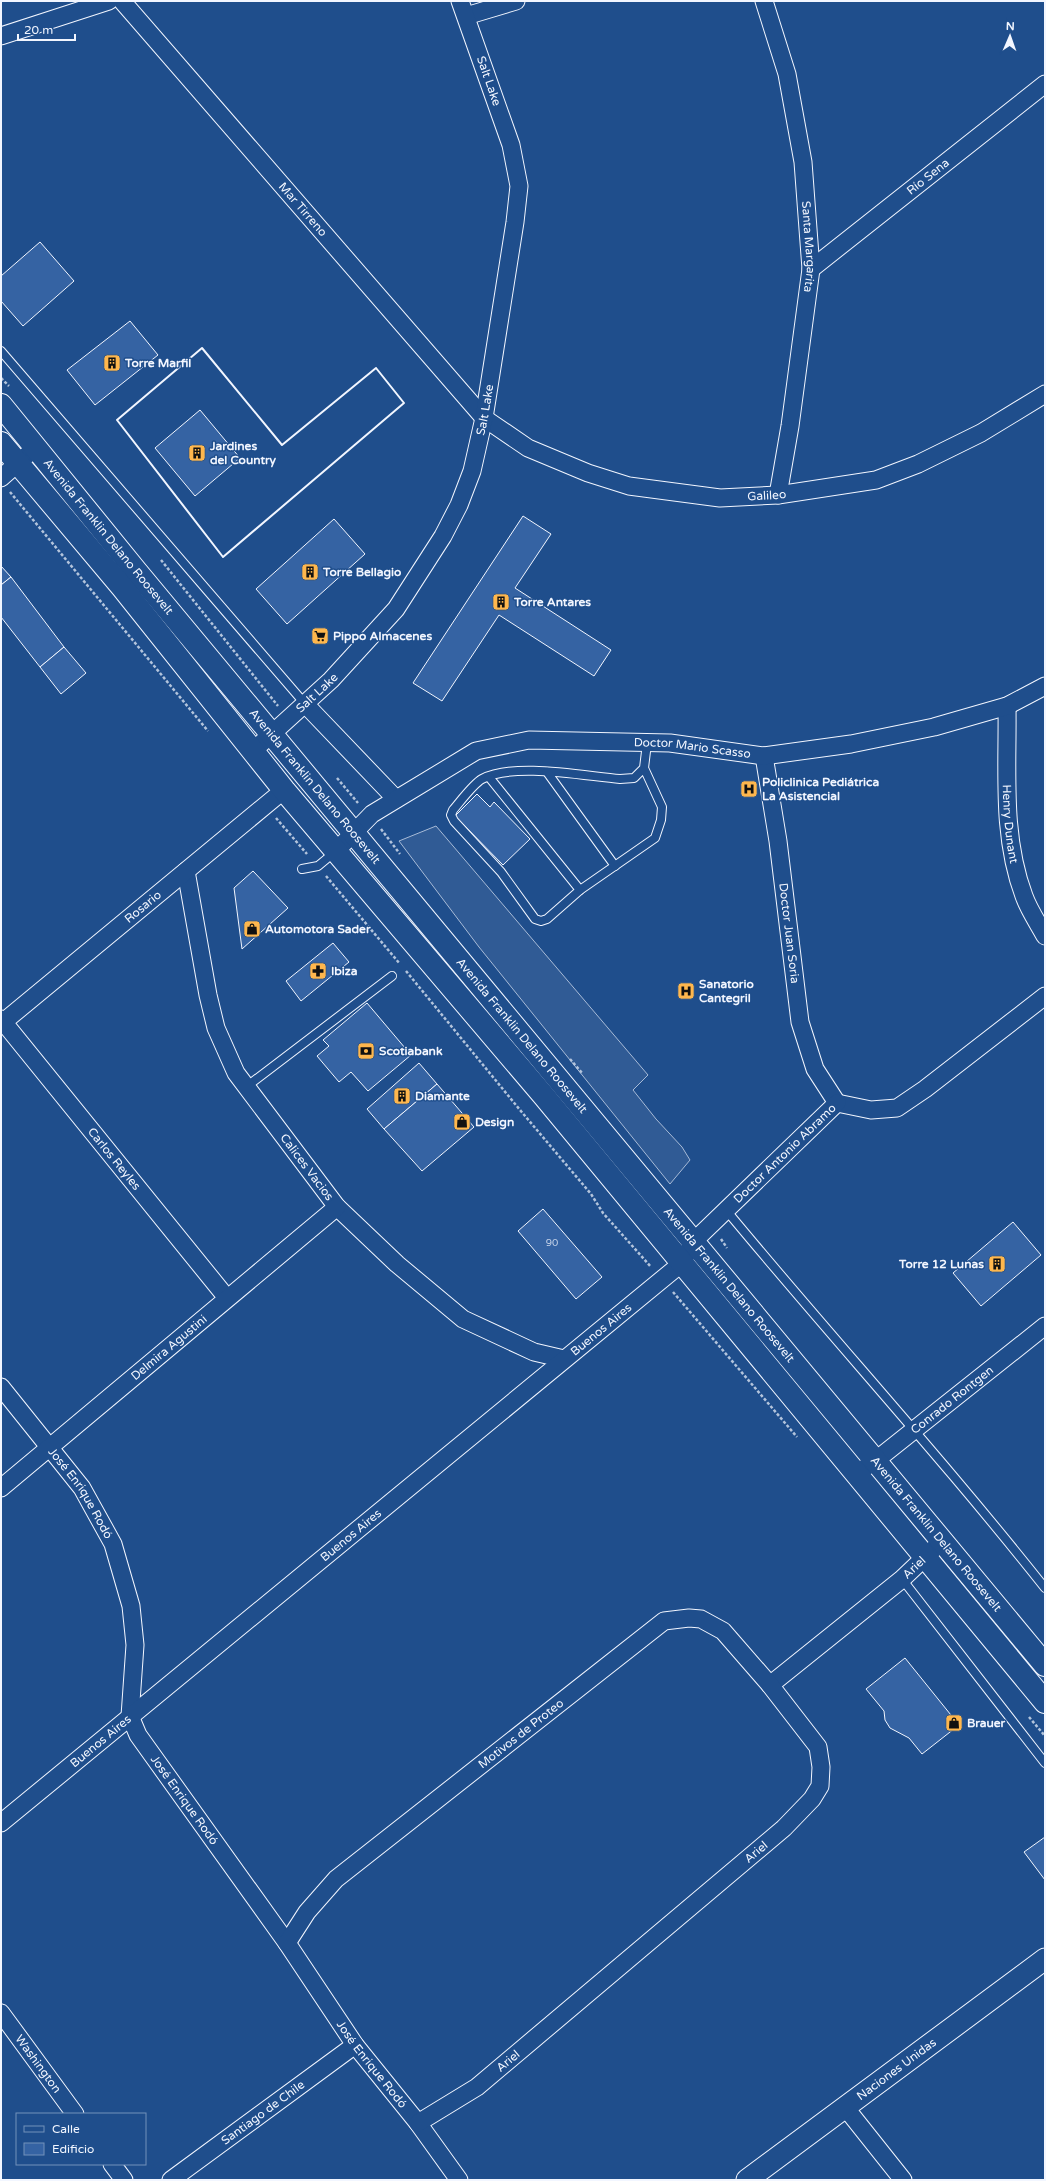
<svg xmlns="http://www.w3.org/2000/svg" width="1046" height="2181" font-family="'Varela Round',sans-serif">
<rect width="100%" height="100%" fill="#1f4e8c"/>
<polygon fill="#305b95" stroke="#a8bbd7" points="436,826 648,1075 633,1090 656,1119 682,1147 690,1160 670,1184 479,947 399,841"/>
<g fill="#3563a3" stroke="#f2f6ff">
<polygon points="40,242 74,281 23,326 1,301 1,276"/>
<polygon points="130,321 158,355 95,405 67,370"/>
<polygon points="200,410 240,458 195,496 155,448"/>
<polygon points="523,516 551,534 515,588 611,650 594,676 499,615 442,701 413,683"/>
<polygon points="334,519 365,554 287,624 256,589"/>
<polygon points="1,566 11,577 1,585"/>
<polygon points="11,577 64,647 40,667 1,617 1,585"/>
<polygon points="64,647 86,673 61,694 40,667"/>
<polygon points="477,794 490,807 494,802 530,839 503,865 455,816"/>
<polygon points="253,871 288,908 242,949 234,888"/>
<polygon points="333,943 349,962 301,1001 286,981"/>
<polygon points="367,1003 411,1055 368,1091 351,1072 339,1082 317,1056 329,1046 323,1040"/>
<polygon points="419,1063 437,1084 384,1129 367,1109"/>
<polygon points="437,1084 474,1127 422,1171 384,1129"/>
<polygon points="543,1209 602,1277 576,1299 518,1231"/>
<polygon points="1013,1222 1041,1255 981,1306 953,1273"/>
<polygon points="905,1658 959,1725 922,1754 909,1738 890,1728 885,1720 884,1711 866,1689"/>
<polygon points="1045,1837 1045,1880 1024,1852"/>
</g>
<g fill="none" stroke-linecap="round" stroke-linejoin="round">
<defs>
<g id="service">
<polyline points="1,351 306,705"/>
<path d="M644,768L634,778L620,779C584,776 514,762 482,779C473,784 460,802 453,810L451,815L454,821L501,872L535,919L541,921L547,919L580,890L655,838L661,820L662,807L644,768L647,743"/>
<polyline points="547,772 615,866"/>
<polyline points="489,777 580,890"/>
<polyline points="302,869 318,866 336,851"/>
<polyline points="246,1087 392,976"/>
<path d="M726,1210C831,1337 943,1459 1045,1588"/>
<polyline points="902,1579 1045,1763"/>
</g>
<g id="minor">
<path id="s1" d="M122,1L484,418L528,448L588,473L629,486L720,498L778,495L876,480L918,464L981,433L1045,394"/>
<path id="s2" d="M764,1L787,74L803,162L811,269L790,426L778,495"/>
<polyline points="466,16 516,1"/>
<polyline points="1,36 109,1"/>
<path id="s3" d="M811,269L1045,84"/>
<polyline points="1,478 35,448"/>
<polyline points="306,705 396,799"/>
<path id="s4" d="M1007,706C1008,769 1001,835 1024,896C1029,910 1038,923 1045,936"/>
<path id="s5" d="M254,750L331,680L396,609L443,536L459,505L472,471L484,418L515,222L519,186L511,145L460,1"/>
<path id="s6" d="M764,756L778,841L800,1022L815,1069L837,1103"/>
<path id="s7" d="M336,851L372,814L476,751L529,740L670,743L764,756L851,744L934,727L1007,706L1045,686"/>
<path id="s8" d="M186,871L208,995L216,1028L236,1073L337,1207L397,1264L463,1319L534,1352L564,1359"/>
<path id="s9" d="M1,1019L227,1298"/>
<path id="s10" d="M1,1024L284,790"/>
<polyline points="837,1103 871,1110 897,1108 925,1089 1045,996"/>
<path id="s11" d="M1,1387L82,1488L113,1544L131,1606L135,1645L130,1716L138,1735L287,1943L355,2045L418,2123L459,2180"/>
<path id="s12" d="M857,1473L875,1461L1045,1326"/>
<path id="s13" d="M1,1488L337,1207"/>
<path id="s14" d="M770,1685L902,1579L942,1541"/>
<path id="s15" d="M1,1823L682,1263L693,1242L837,1103"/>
<path id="s16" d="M287,1943L307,1912L336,1879L664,1621L689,1618L701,1619L723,1631L770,1685L818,1747L821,1767L820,1786L812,1799L784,1828L477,2087L418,2123"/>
<path id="s17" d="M1,2013L75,2114"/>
<polyline points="845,2107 903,2180"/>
<polyline points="112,2164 124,2180"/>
<path id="s18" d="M171,2180L355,2045"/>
</g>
<g id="tertiary">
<path id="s19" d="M747,2180L1045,1959"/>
</g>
<g id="secondary">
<path id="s20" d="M1,405L136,571L1045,1665"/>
<polyline points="1,443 122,587 284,790 544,1096 1045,1702"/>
</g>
</defs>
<use href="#service" stroke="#f2f6ff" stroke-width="10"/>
<use href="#minor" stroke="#f2f6ff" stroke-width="19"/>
<use href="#tertiary" stroke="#f2f6ff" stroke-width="23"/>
<use href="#secondary" stroke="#f2f6ff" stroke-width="24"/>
<g stroke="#b3c4dc" stroke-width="2.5" stroke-dasharray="3 2" stroke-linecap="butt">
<polyline points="1,378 9,386"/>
<polyline points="10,492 208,731"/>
<polyline points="161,560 278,706"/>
<polyline points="337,778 358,803"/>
<polyline points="276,818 307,854"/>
<polyline points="381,829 400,854"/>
<polyline points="326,876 400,964"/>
<polyline points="406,971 520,1110 591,1194 603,1213 651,1267"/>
<polyline points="570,1059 582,1073"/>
<polyline points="721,1239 727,1248"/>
<polyline points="673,1292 797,1437"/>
<polyline points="1029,1717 1045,1736"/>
</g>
<use href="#service" stroke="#1f4e8c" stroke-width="8"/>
<use href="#minor" stroke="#1f4e8c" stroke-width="17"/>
<use href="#tertiary" stroke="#1f4e8c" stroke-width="21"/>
<use href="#secondary" stroke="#1f4e8c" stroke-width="22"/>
<polygon stroke="#f2f6ff" stroke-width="2" points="202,348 282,445 376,368 404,403 223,557 117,420"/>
</g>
<defs>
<symbol id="building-square" viewBox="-11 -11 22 22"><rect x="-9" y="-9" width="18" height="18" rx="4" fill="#ffb74d" stroke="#1f4e8c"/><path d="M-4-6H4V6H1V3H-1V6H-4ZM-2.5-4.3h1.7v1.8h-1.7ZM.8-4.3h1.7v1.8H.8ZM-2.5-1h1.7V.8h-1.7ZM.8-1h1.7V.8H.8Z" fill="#111"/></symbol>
<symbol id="supermarket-square" viewBox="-11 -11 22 22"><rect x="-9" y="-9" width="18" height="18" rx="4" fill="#ffb74d" stroke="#1f4e8c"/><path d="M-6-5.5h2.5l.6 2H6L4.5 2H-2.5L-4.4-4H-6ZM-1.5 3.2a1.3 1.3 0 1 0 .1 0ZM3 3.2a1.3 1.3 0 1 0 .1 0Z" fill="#111"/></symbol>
<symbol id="hospital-square" viewBox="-11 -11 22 22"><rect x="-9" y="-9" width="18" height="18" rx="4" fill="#ffb74d" stroke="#1f4e8c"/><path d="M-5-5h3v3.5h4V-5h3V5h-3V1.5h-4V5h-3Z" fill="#111"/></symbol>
<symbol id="shop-square" viewBox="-11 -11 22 22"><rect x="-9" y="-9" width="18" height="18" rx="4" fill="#ffb74d" stroke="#1f4e8c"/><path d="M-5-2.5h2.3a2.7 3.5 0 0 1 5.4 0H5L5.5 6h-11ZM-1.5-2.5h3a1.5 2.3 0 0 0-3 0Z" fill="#111"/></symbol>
<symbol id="pharmacy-square" viewBox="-11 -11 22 22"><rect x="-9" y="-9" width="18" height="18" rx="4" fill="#ffb74d" stroke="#1f4e8c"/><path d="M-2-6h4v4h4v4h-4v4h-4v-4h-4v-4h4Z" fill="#111"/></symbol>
<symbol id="bank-square" viewBox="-11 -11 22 22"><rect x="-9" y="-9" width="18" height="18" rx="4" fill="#ffb74d" stroke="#1f4e8c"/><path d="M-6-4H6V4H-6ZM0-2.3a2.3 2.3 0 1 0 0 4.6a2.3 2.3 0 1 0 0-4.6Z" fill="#111"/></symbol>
</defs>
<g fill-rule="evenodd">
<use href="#building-square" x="102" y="353" width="20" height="20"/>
<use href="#building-square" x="187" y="443" width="20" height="20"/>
<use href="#building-square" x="300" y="562" width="20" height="20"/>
<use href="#building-square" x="491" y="592" width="20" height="20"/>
<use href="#supermarket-square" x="310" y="626" width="20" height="20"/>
<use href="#hospital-square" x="739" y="779" width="20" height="20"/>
<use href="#shop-square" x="242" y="919" width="20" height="20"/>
<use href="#pharmacy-square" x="308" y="961" width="20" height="20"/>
<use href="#hospital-square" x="676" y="981" width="20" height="20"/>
<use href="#bank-square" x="356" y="1041" width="20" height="20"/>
<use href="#building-square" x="392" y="1086" width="20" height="20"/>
<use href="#shop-square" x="452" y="1112" width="20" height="20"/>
<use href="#building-square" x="987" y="1254" width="20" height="20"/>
<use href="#shop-square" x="944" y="1713" width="20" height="20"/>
</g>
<g text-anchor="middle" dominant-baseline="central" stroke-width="3" stroke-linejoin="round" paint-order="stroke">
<g font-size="10" fill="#c3d1e8">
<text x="552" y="1243">90</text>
</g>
<g font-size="12" fill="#f2f6ff" stroke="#1f4e8c">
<text transform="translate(489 81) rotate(71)">Salt Lake</text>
<text stroke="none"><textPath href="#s3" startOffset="149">Río Sena</textPath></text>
<text stroke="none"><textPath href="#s1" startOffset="276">Mar Tirreno</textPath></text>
<text stroke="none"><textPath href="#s2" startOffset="251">Santa Margarita</textPath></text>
<text stroke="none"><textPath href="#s5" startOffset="421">Salt Lake</textPath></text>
<text stroke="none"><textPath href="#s1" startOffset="852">Galileo</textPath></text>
<text stroke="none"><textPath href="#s20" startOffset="170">Avenida Franklin Delano Roosevelt</textPath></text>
<text stroke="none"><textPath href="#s5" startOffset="85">Salt Lake</textPath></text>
<text stroke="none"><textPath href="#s7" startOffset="391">Doctor Mario Scasso</textPath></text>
<text stroke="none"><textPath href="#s20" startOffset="494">Avenida Franklin Delano Roosevelt</textPath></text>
<text stroke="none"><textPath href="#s4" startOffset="118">Henry Dunant</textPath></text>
<text stroke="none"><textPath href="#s10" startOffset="184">Rosario</textPath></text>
<text stroke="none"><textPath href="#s6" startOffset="179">Doctor Juan Soria</textPath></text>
<text stroke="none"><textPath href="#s20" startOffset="818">Avenida Franklin Delano Roosevelt</textPath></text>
<text stroke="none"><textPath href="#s15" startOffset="1033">Doctor Antonio Abramo</textPath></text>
<text stroke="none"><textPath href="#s9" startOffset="180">Carlos Reyles</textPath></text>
<text stroke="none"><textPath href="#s8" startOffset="327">Calices Vacios</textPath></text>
<text stroke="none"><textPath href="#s20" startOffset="1142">Avenida Franklin Delano Roosevelt</textPath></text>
<text stroke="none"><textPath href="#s15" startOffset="777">Buenos Aires</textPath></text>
<text stroke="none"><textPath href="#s13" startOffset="219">Delmira Agustini</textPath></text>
<text stroke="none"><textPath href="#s12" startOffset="120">Conrado Rontgen</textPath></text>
<text stroke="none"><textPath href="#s11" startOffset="133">José Enrique Rodó</textPath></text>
<text stroke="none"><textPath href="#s20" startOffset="1466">Avenida Franklin Delano Roosevelt</textPath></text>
<text stroke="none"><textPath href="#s15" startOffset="453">Buenos Aires</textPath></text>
<text stroke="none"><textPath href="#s14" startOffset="186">Ariel</textPath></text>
<text stroke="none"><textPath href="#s16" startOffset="316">Motivos de Proteo</textPath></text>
<text stroke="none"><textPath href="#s15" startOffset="129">Buenos Aires</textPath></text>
<text stroke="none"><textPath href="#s11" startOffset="469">José Enrique Rodó</textPath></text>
<text transform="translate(756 1852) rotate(-40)">Ariel</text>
<text transform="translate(508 2061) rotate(-40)">Ariel</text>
<text stroke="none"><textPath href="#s17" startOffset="63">Washington</textPath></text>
<text stroke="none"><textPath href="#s11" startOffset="793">José Enrique Rodó</textPath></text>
<text stroke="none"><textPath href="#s19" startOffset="186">Naciones Unidas</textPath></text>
<text stroke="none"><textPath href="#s18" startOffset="114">Santiago de Chile</textPath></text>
</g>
<g font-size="12" font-weight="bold" fill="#f2f6ff" stroke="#1f4e8c" text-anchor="start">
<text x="125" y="363">Torre Marfil</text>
<text x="210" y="446">Jardines<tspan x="210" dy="14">del Country</tspan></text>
<text x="323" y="572">Torre Bellagio</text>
<text x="514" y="602">Torre Antares</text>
<text x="333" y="636">Pippo Almacenes</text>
<text x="762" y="782">Policlinica Pediátrica<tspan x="762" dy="14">La Asistencial</tspan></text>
<text x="265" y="929">Automotora Sader</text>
<text x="331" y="971">Ibiza</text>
<text x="699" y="984">Sanatorio<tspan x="699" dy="14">Cantegril</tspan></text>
<text x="379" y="1051">Scotiabank</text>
<text x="415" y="1096">Diamante</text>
<text x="475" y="1122">Design</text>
<text x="984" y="1264" text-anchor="end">Torre 12 Lunas</text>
<text x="967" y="1723">Brauer</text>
</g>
</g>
<rect width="1046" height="2181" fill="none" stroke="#f2f6ff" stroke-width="4"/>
<rect x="16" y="2113" width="130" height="52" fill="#1f4e8c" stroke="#7391ba"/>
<rect x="24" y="2126" width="20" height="6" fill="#1f4e8c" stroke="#7391ba"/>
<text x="52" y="2133" font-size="12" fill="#f2f6ff">Calle</text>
<rect x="24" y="2143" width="20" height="12" fill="#3563a3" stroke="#7391ba"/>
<text x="52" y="2153" font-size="12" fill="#f2f6ff">Edificio</text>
<g transform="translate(1010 36) rotate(2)" stroke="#1f4e8c" stroke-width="3" paint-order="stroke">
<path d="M0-3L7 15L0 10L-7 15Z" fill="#f2f6ff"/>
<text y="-6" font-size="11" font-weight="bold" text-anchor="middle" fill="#f2f6ff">N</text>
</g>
<path d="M18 34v6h57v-6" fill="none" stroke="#f2f6ff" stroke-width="2"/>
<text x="24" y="34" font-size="12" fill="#f2f6ff" stroke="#1f4e8c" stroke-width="3" paint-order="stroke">20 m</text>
</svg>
